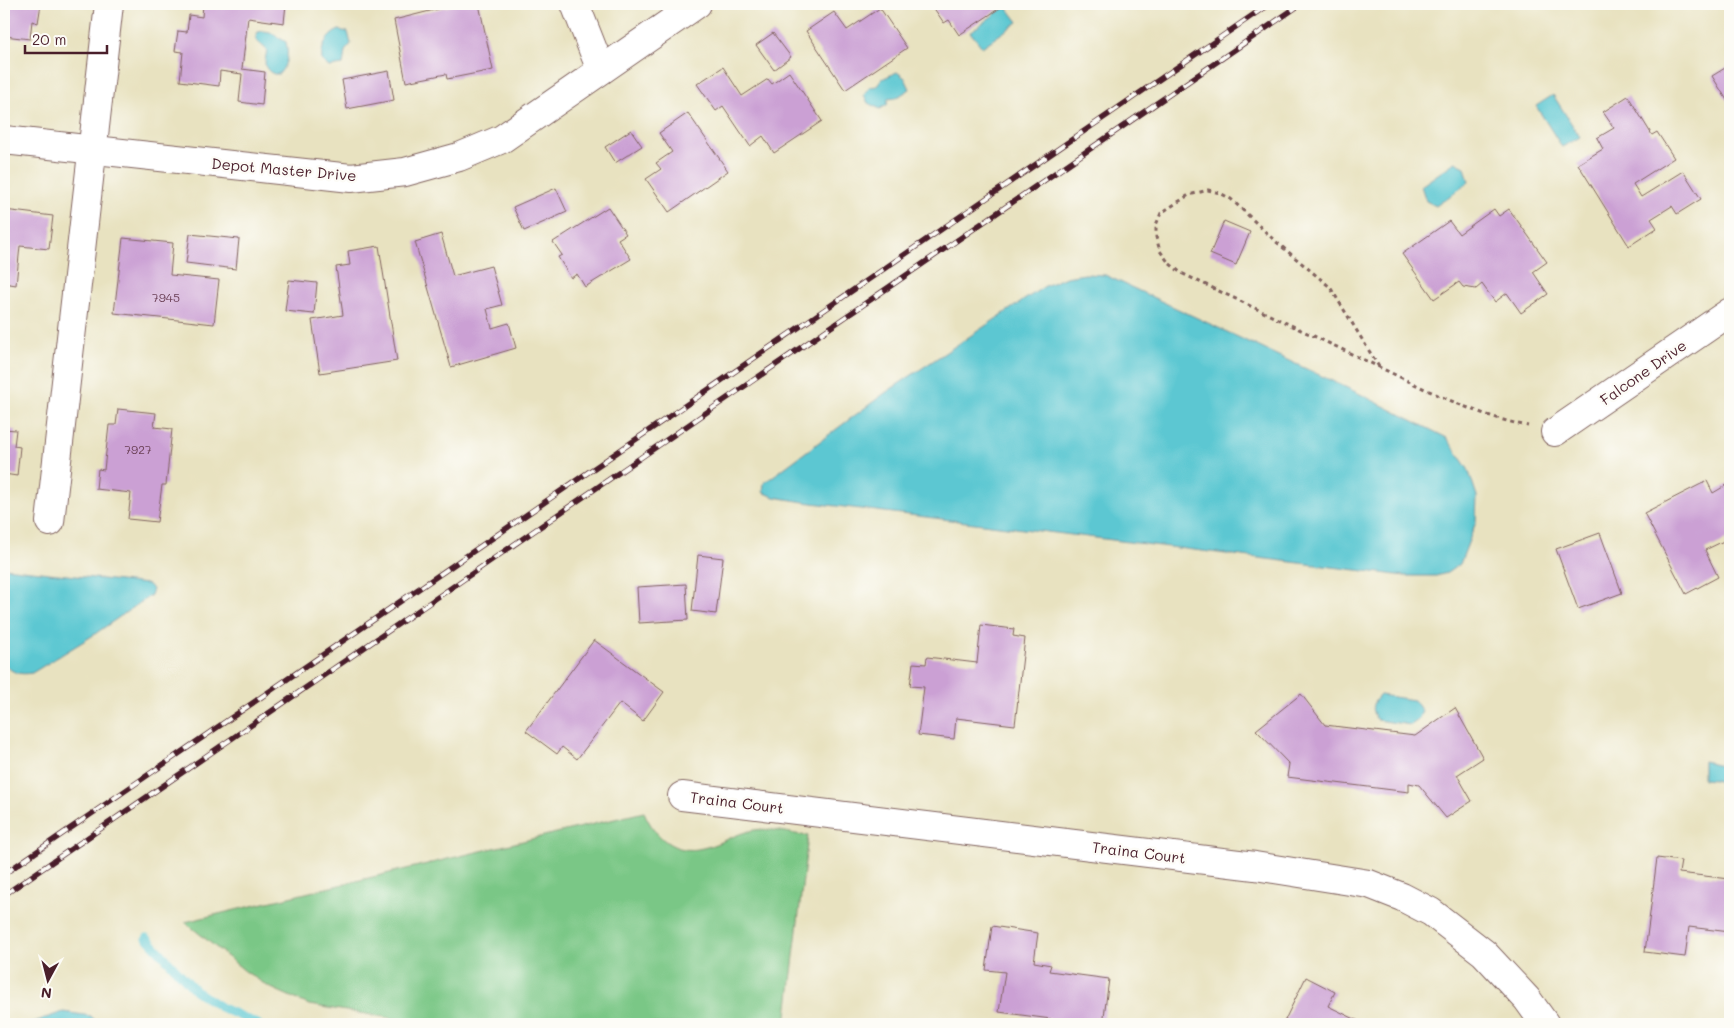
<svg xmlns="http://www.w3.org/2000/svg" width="1734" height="1028" font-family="Mali,sans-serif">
<rect width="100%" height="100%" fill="#fdfcf7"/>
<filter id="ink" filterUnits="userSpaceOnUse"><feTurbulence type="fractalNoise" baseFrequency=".02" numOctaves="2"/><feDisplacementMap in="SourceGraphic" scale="10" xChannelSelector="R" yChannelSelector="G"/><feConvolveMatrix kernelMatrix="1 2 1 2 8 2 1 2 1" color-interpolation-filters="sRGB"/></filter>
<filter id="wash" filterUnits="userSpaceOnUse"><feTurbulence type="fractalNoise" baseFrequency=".0096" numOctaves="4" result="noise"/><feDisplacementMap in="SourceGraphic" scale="20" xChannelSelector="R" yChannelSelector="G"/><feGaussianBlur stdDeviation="1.12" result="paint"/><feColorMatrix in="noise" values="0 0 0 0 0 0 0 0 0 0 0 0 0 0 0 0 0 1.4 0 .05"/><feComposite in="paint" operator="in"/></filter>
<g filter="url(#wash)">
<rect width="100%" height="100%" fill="#e8e2c0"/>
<path fill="#7ac786" stroke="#627358" d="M644,812C655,837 674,855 703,848C721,844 736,833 754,830C770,827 791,834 808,836L786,1024H428L309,1005L269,987L245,971L185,922Z"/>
<g fill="#5bc7d2" stroke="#52737e">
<polygon points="1006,6 1018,22 982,47 970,32"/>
<path d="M339,30L348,32L351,44L345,51L343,65L329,67L322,61C320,47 327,35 339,30Z"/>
<path d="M264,31L270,32L286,42C289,54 287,65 279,74H274C262,69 265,61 267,50L255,39L258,32Z"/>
<polygon points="897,72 905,78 910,89 896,98 888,99 887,105 880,109 868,103 864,95 870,87 877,86 882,79"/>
<polygon points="1553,95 1580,137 1562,147 1536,106"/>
<polygon points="1455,162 1465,167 1469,182 1436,206 1426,201 1421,186"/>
<polygon points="1085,274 1105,275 1360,394 1447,438 1468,469 1477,496 1476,522 1460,564 1447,573 1436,576 1405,576 804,502 774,497 763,492 764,483 885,393 1045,286 1066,277"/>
<path d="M4,568L147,584L153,589L151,595L92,636L32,673C19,675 13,673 4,664Z"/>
<path d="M1380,695L1414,700L1422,711L1418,720L1411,725L1377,720C1370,709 1371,704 1380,695Z"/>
<polygon points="1703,761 1730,767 1730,787 1715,780 1703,779"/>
<polygon points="63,1012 91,1016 99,1024 28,1024"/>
</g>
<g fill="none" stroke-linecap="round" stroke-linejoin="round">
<polyline stroke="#5bc7d2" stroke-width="9" points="147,938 195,990 220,1007 258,1024"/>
</g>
<g id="blocks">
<g fill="#cba0d4">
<polygon points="4,4 41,4 38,23 32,21 30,39 4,36"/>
<polygon points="203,4 286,4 284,23 248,18 242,69 265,72 262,105 239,102 242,74 220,71 219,86 180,81 183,52 175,51 178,31 187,32 189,15 202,17"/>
<polygon points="458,4 479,4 493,70 447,79 446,74 406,82 394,20"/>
<polygon points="931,4 1006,4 959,35 949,20 944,23"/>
<polygon points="880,8 907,48 845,90 806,31 834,12 847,30"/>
<polygon points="773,33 791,57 774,70 756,45"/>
<polygon points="1730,65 1730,105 1712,76"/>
<polygon points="723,67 742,96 768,79 772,84 789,72 822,121 774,153 763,136 750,146 723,106 716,111 697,84"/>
<polygon points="389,71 394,100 347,109 342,80"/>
<polygon points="1628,96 1652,135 1657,132 1674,158 1633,184 1641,197 1683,171 1701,199 1677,214 1672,206 1651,219 1657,228 1629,246 1578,164 1603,149 1597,138 1614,128 1603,112"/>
<polygon points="688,113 728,171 669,212 646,179 661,169 656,163 672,152 659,133"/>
<polygon points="631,130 642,146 615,163 605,147"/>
<polygon points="556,188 567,212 524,231 513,207"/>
<polygon points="608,207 626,234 618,239 631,259 585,287 577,274 571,278 558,257 562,255 553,242"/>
<polygon points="1494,209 1499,216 1509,209 1547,262 1533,272 1548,294 1521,313 1507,293 1495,302 1482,284 1476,289 1463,287 1459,282 1434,299 1402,254 1449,221 1459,234"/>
<polygon points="4,210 53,216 49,249 20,246 16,285 4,283"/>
<polygon points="1224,221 1250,232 1236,265 1210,254"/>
<polygon points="190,234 239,239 236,269 186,263"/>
<polygon points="441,234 453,276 491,266 502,305 487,309 492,328 509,323 516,348 451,367 415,242"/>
<polygon points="123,238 173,243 170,275 219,280 214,324 114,313"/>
<polygon points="379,246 397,361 320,373 312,320 343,315 336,267 350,265 348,251"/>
<polygon points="289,280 317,283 314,314 285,311"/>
<polygon points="118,409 156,413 154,427 172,429 166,485 162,485 157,522 128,519 131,493 96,489 98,469 104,470 109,425 116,425"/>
<polygon points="4,429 16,430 14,446 20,447 17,476 4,474"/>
<polygon points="1707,481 1713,493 1730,483 1730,538 1705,550 1718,577 1686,594 1644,513"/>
<polygon points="1600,533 1622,593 1578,609 1556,549"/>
<polygon points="698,555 723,558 716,614 692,611"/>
<polygon points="686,584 688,620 639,623 637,587"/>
<polygon points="981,625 1014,629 1013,636 1025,638 1015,725 956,718 954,739 918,735 924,687 910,686 913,663 926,664 927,657 977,663"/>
<polygon points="594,640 664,692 643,721 620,703 577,759 562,747 557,754 526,731"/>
<polygon points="1301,694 1325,725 1415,736 1455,708 1483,758 1457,775 1472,801 1446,818 1419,785 1409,783 1409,792 1287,777 1289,764 1256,730"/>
<polygon points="1657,858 1681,861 1679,873 1730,879 1730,932 1689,927 1685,957 1645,952"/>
<polygon points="992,926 1038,933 1034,962 1051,965 1049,971 1109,979 1103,1024 1061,1024 1050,1023 1051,1019 999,1012 1005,972 986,970"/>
<polygon points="1306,977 1335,992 1328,1006 1365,1024 1283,1024"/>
</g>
</g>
</g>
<g filter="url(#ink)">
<use href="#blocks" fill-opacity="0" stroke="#81635f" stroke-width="1"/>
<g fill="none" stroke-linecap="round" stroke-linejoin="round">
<defs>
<g id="minor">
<polyline points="575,4 601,70"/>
<polyline points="4,140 351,178 405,172 459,157 502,139 697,4"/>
<polyline points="1555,432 1730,312"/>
<polyline points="50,522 109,4"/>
<polyline points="682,796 1255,866 1369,884 1402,897 1431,912 1484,953 1527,999 1545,1024"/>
</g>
</defs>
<use href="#minor" stroke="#81635f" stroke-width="30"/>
<path stroke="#81635f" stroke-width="3" stroke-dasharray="4 4" stroke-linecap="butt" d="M1379,367L1330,287L1274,240L1231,199L1220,193L1208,190L1189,195L1161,213L1156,225V237L1160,251L1169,263L1181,273L1379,367C1427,390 1477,416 1528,426"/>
<use href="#minor" stroke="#fff" stroke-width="28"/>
<defs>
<g id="rail">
<polyline points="4,874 1269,4"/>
<polyline points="4,895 1301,4"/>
</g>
</defs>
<use href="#rail" stroke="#4a1f2b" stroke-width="5.5"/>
<use href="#rail" stroke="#fdfcf7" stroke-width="4" stroke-dasharray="11" stroke-linecap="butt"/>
</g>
</g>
<g text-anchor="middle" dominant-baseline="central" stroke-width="5" stroke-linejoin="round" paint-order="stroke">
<g font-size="12" fill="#6a3f55">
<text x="166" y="297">7945</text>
<text x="138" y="449">7927</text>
</g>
<g font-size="15" fill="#4a1f2b" stroke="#fdfcf7">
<text transform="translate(284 169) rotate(5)">Depot Master Drive</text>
<text transform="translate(1643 372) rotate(-35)">Falcone Drive</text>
<text transform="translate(737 802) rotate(7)">Traina Court</text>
<text transform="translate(1139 852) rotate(7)">Traina Court</text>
</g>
</g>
<rect width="1734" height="1028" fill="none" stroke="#fdfcf7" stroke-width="20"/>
<g transform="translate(48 980) rotate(187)" stroke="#fdfcf7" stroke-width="4" paint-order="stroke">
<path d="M0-4L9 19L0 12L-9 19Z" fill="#4a1f2b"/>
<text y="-8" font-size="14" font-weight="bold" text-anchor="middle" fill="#4a1f2b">N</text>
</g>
<path d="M25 45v8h82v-8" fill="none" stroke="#4a1f2b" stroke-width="2.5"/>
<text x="32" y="45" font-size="15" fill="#4a1f2b" stroke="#fdfcf7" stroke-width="4" paint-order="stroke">20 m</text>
</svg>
